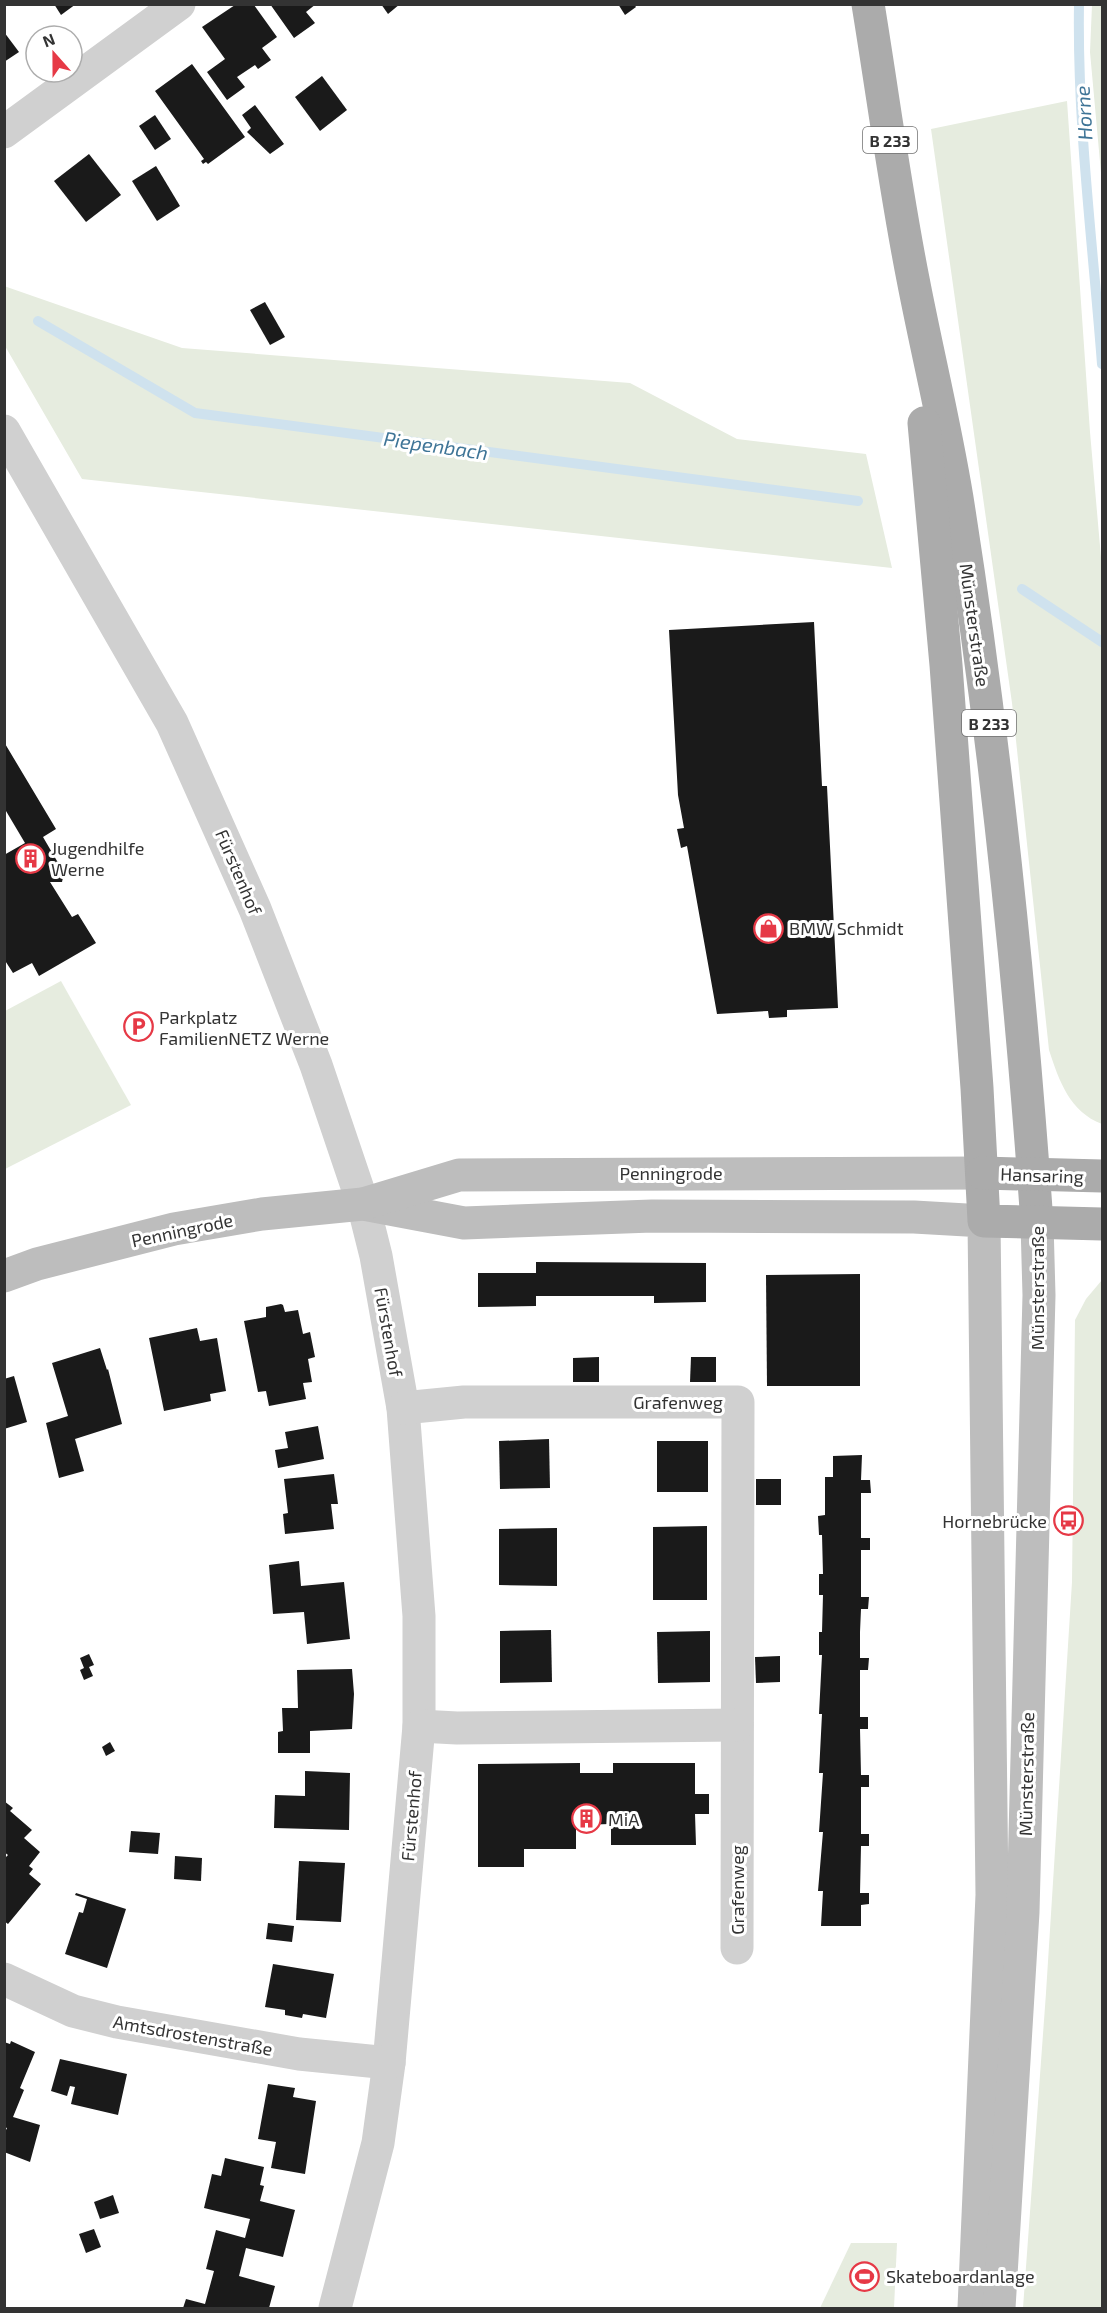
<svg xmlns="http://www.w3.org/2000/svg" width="1107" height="2313" font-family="'Exo 2',sans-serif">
<rect width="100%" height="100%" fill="#fff"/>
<g fill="#e6ecdf">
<polygon points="1092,5 1102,5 1102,184 1090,52"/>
<path d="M1067,101L1090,432L1102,569V1124C1070,1112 1059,1081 1049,1050L1012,703L931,129Z"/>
<polygon points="4,286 182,348 630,383 737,439 866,454 892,568 82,479 5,346"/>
<polygon points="61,981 131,1105 5,1169 5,1011"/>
<polygon points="1102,1280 1102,2308 1023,2308 1046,1993 1072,1582 1075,1320 1086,1299"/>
<polygon points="851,2243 897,2243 894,2308 820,2308"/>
</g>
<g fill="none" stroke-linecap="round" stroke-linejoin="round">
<g stroke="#cfe2ee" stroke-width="10">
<path d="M1079,4C1077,124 1093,245 1102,364"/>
<polyline points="38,321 195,413 858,501"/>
<polyline points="1022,589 1102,642"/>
</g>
</g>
<g fill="#1a1a1a">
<polygon points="54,4 76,4 61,15"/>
<polygon points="270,4 316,4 306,12 315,23 294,38"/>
<polygon points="381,4 400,4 388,14"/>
<polygon points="618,4 634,4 636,7 625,15"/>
<polygon points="235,5 254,5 277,37 262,48 271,60 258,69 255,65 237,77 245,87 227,100 207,72 225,59 202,27"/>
<polygon points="4,32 19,52 4,62"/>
<polygon points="192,64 245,137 208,164 206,162 203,164 201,161 204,159 155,91"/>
<polygon points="322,76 347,110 320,131 295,97"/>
<polygon points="255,105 284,144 270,154 247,132 251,128 242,115"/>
<polygon points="155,115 171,139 155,150 139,126"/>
<polygon points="89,154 121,195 86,222 54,181"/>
<polygon points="156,166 180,206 157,221 132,181"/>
<polygon points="265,302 285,337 270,345 250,310"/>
<polygon points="814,622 822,786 827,786 838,1008 787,1010 787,1017 769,1018 768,1011 717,1014 687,846 681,848 677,829 684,828 678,795 669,630"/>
<polygon points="4,742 56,829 43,837 57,861 66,864 62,882 50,882 72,917 78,914 96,943 39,976 32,963 13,973 4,959 4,855 25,843 6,811 4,812"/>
<polygon points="536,1262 706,1263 706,1302 654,1303 654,1296 536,1296 536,1306 478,1307 478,1273 536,1273"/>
<polygon points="860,1274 860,1386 767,1386 766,1275"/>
<polygon points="281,1304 283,1305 285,1312 298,1310 303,1334 310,1332 315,1357 308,1359 312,1382 303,1383 306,1399 269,1406 266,1391 258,1392 244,1321 266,1317 266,1307"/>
<polygon points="197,1328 200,1341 217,1338 226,1391 210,1394 211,1401 164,1411 149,1338"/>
<polygon points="100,1348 107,1370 108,1369 122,1424 75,1439 84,1471 59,1478 46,1423 68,1416 52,1363"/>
<polygon points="599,1357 599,1382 573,1382 573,1358"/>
<polygon points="691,1357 716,1357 716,1382 690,1382"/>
<polygon points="14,1376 27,1422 4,1429 4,1379"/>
<polygon points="318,1426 324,1459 278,1468 275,1450 288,1448 285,1432"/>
<polygon points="549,1439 550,1488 500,1489 499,1441"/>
<rect x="657" y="1441" width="51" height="51"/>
<polygon points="862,1455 861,1480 870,1480 871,1493 861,1493 861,1538 870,1538 870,1550 861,1550 861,1597 869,1597 868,1609 861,1609 860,1632 860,1658 869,1658 868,1670 860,1670 860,1717 868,1717 868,1729 860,1729 861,1775 869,1775 869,1787 861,1787 861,1834 869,1834 869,1846 861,1846 860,1893 869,1893 869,1904 861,1905 861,1926 821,1926 823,1891 818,1891 823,1832 819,1832 823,1773 819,1773 822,1714 819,1714 822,1655 819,1655 819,1632 822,1632 823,1595 819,1595 819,1574 823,1574 822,1535 819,1535 818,1516 825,1515 825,1477 833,1477 833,1456"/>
<polygon points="334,1474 338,1504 331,1504 334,1529 285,1534 283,1514 288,1513 284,1479"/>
<rect x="756" y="1479" width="25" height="26"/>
<polygon points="707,1526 707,1600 653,1600 653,1527"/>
<polygon points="557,1528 557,1586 499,1585 499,1529"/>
<polygon points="299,1561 301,1586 344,1582 350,1639 307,1644 304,1612 273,1614 269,1565"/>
<polygon points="551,1630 552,1682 500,1683 500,1631"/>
<polygon points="710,1631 710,1682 658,1683 657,1632"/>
<polygon points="89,1654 94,1665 89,1667 93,1676 84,1680 80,1670 84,1668 80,1658"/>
<polygon points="780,1656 780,1682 756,1683 755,1657"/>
<polygon points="352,1669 354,1694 352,1729 310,1731 310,1753 278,1753 278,1732 283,1731 282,1708 298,1708 297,1670"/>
<polygon points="110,1742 115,1751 106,1756 102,1747"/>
<polygon points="580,1763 580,1773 613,1773 613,1763 695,1763 695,1794 709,1794 709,1814 695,1814 696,1845 611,1845 611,1824 576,1825 576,1849 524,1849 524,1867 478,1867 478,1764"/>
<polygon points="305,1771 350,1773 349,1830 274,1828 275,1795 305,1796"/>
<polygon points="4,1801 13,1808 10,1811 32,1830 24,1838 40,1852 29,1866 33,1869 29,1874 41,1884 8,1924 4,1921 4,1859 8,1855 4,1852"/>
<polygon points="131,1831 160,1833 158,1854 129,1852"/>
<polygon points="175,1856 202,1858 201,1881 174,1879"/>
<polygon points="299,1861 345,1863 341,1922 296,1920"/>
<polygon points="76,1893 126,1909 107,1968 65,1954 79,1912 83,1913 87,1899 75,1895"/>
<polygon points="268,1923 294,1926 292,1942 266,1939"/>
<polygon points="273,1964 334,1974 326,2018 303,2014 302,2018 285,2015 285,2010 265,2007"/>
<polygon points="11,2041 35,2052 20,2088 24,2090 13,2117 40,2125 30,2162 4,2152 4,2134 7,2128 4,2127 4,2042 10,2044"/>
<polygon points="60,2059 127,2074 118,2115 71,2104 75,2087 70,2086 67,2096 51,2091"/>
<polygon points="268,2084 295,2088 293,2097 316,2101 305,2174 271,2168 276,2142 258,2139"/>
<polygon points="225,2158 264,2167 260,2185 264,2186 260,2201 295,2210 283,2257 246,2248 239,2276 275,2286 269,2308 183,2308 186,2299 205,2304 214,2271 206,2269 216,2230 245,2238 250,2219 204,2208 212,2174 221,2176"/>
<polygon points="113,2195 119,2213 100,2219 94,2202"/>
<polygon points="94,2229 101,2247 86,2253 79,2234"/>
</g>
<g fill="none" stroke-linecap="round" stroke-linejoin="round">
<g stroke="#d0d0d0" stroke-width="33">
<polyline points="4,132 179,4"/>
<polyline points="4,431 172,723 255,909 316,1065 363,1204 376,1256 403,1408 419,1616 419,1726 389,2063 378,2143 335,2308"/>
<polyline points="403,1408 464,1402 738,1402 737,1948"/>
<polyline points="419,1726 457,1728 737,1725"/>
<polyline points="4,1979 73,2011 117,2022 299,2054 389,2063"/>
</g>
<g stroke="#bdbdbd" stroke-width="33">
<polyline points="363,1204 464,1223 652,1216 914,1217 984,1221 992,1895 974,2308"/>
<polyline points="4,1276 37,1264 174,1229 262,1214 363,1204 459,1175 982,1173"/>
<polyline points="999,2308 1023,1912 1039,1295 1037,1223"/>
</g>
<g stroke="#ababab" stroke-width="33">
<path d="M868,4C883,96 895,188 913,279C927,352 945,424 957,498C995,738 1020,980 1037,1223"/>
<polyline points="924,423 946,665 977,1088 984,1221 1102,1224"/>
<polyline points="982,1173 1102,1176"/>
</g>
</g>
<defs>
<symbol id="building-ring" viewBox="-11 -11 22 22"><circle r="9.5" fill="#fff" stroke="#e63946" stroke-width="1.5"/><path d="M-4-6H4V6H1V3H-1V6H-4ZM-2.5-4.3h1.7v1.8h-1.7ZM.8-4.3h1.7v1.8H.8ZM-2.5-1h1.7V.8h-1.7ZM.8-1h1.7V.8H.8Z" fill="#e63946"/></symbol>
<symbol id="shop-ring" viewBox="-11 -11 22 22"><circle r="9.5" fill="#fff" stroke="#e63946" stroke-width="1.5"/><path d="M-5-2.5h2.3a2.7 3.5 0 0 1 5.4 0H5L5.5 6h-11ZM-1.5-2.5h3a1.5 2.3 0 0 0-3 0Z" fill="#e63946"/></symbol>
<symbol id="parking-ring" viewBox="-11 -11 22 22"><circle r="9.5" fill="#fff" stroke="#e63946" stroke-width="1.5"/><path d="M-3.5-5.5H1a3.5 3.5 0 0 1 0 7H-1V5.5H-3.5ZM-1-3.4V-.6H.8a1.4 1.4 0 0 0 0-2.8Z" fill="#e63946"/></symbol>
<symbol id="bus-ring" viewBox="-11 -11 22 22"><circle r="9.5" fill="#fff" stroke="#e63946" stroke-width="1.5"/><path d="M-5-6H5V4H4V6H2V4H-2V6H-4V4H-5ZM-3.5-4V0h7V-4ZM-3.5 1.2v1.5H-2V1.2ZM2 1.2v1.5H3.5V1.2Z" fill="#e63946"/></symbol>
<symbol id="stadium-ring" viewBox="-11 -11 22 22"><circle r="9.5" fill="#fff" stroke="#e63946" stroke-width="1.5"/><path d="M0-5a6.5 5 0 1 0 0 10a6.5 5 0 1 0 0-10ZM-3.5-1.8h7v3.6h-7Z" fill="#e63946"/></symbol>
</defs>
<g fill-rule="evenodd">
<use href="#building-ring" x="14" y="842" width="33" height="33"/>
<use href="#shop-ring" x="752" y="912" width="33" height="33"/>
<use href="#parking-ring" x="122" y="1010" width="33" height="33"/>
<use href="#bus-ring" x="1052" y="1504" width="33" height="33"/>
<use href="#building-ring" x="570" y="1802" width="33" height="33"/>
<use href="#stadium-ring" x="848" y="2260" width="33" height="33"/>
</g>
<g text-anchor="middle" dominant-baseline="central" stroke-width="6" stroke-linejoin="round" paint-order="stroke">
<g fill="#fff" stroke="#707070" stroke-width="1.5">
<rect x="863" y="127" width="54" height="26" rx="4.5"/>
<rect x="962" y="710" width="54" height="26" rx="4.5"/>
</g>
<g font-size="16" font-weight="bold" fill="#333">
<text x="890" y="140">B 233</text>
<text x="989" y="723">B 233</text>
</g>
<g font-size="18" fill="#333" stroke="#fff">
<text transform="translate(975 625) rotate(82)">Münsterstraße</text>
<text transform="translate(239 872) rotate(67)">Fürstenhof</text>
<text x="671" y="1173">Penningrode</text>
<text transform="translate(1042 1175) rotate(2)">Hansaring</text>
<text transform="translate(182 1230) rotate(-12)">Penningrode</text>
<text transform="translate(1037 1288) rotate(-90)">Münsterstraße</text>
<text transform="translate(389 1332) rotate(80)">Fürstenhof</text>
<text x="678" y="1402">Grafenweg</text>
<text transform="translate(1026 1774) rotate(-89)">Münsterstraße</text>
<text transform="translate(411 1816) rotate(-85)">Fürstenhof</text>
<text transform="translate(737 1890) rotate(-90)">Grafenweg</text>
<text transform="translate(193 2035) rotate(10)">Amtsdrostenstraße</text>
</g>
<g font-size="18" fill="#333" stroke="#fff" text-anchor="start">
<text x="51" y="848">Jugendhilfe<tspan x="51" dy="21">Werne</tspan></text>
<text x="789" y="928">BMW Schmidt</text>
<text x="159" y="1017">Parkplatz<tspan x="159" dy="21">FamilienNETZ Werne</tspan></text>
<text x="1047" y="1521" text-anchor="end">Hornebrücke</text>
<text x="608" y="1819">MiA</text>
<text x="886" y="2276">Skateboardanlage</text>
</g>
<g font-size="20" font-style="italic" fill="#3f7597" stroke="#fff">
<text transform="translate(1083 113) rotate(-93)">Horne</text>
<text transform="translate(436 445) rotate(8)">Piepenbach</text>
</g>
</g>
<rect width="1107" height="2313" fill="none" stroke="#333333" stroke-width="12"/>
<g transform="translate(54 54) rotate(339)"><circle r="28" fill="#ffffff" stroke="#adadad" stroke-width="1.5"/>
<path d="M0-4.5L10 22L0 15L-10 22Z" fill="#e63946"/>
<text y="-9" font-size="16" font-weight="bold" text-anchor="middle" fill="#333333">N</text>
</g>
</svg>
